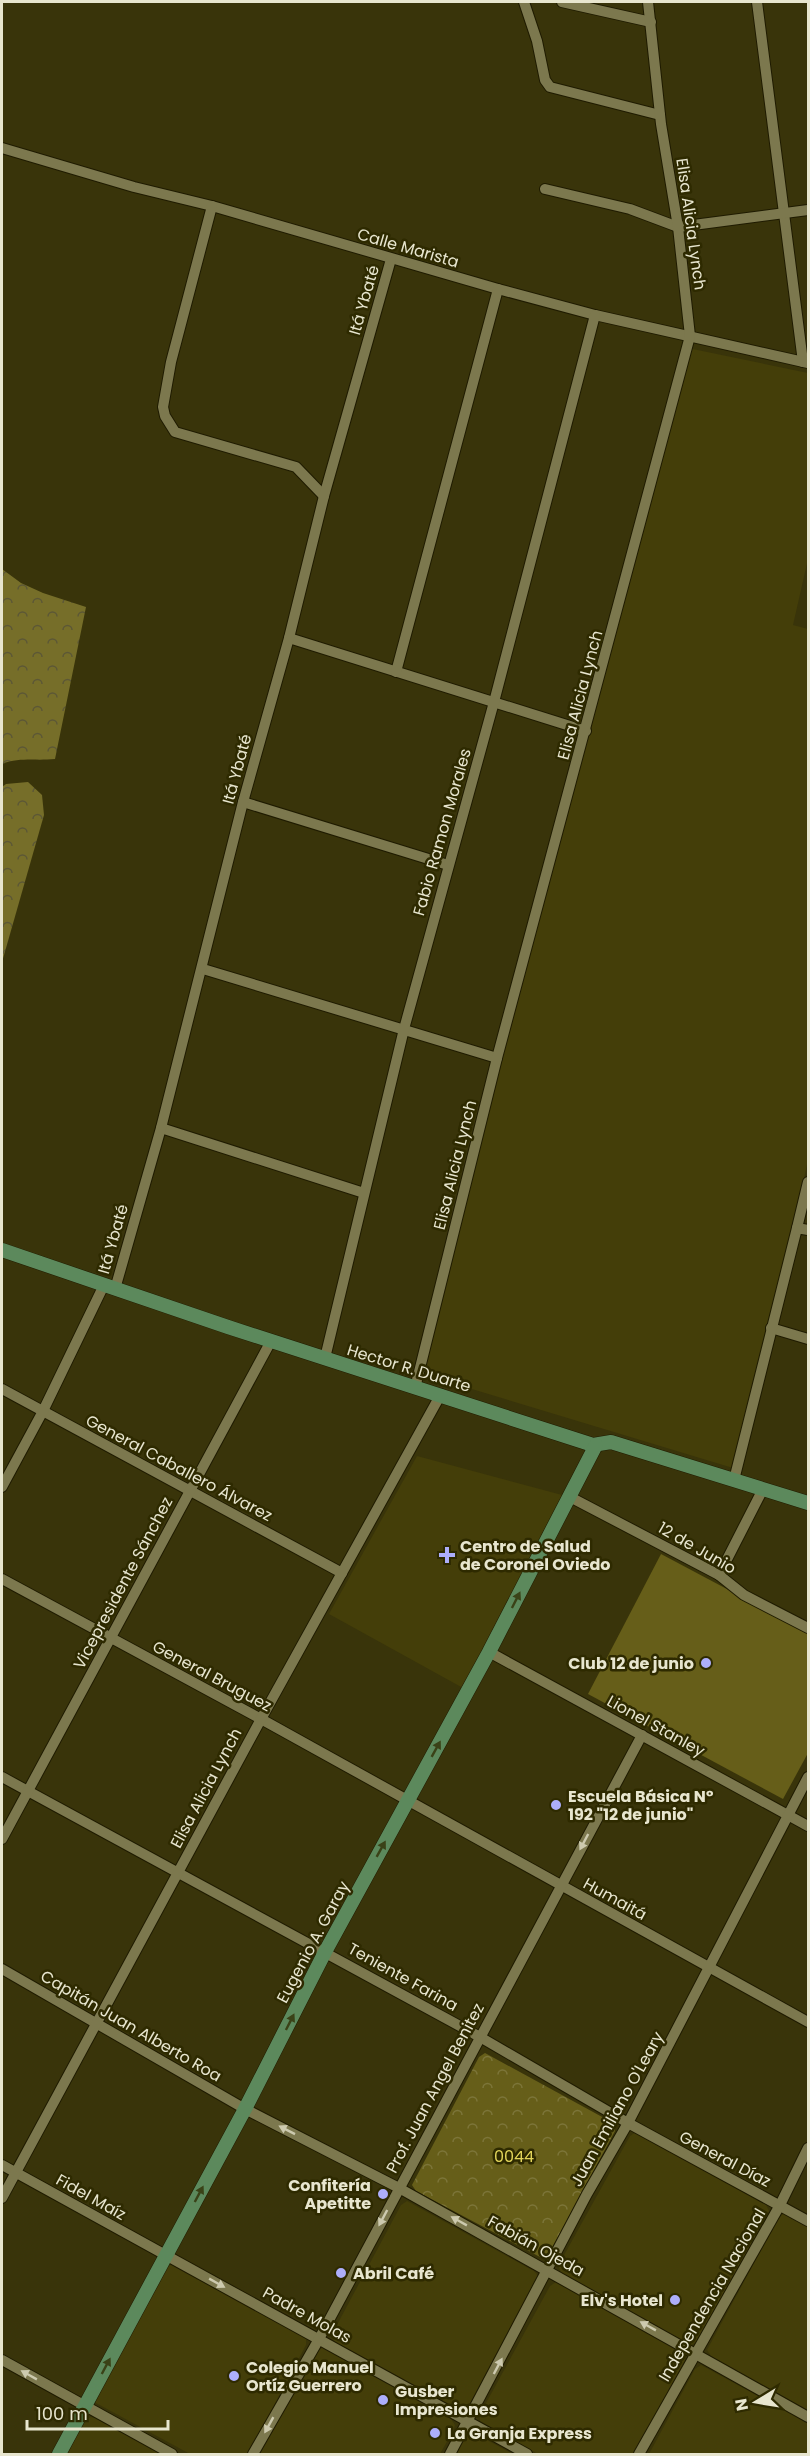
<svg xmlns="http://www.w3.org/2000/svg" width="810" height="2456" font-family="Poppins,sans-serif">
<defs>
<pattern id="forest-crowns" width="20" height="18" patternUnits="userSpaceOnUse" patternTransform="scale(1.5)"><rect width="20" height="18" fill="#766e29"/><path d="M2 6a3 3 0 1 1 6 0M12 15a3 3 0 1 1 6 0" fill="none" stroke="#5c5735"/></pattern>
<pattern id="park-crowns" width="20" height="18" patternUnits="userSpaceOnUse" patternTransform="scale(1.5)"><rect width="20" height="18" fill="#665e19"/><path d="M2 6a3 3 0 1 1 6 0M12 15a3 3 0 1 1 6 0" fill="none" stroke="#7c7539"/></pattern>
</defs>
<rect width="100%" height="100%" fill="#39340a"/>
<g fill="#443e09">
<polygon points="683,347 808,373 808,559 793,625 808,629 808,1160 784,1271 733,1468 422,1374"/>
<polygon points="417,1456 562,1495 463,1688 329,1614"/>
<polygon points="636,2132 766,2205 769,2211 697,2341 691,2345 561,2272 558,2266 630,2136"/>
<polygon points="407,2201 534,2271 538,2276 468,2407 462,2411 335,2342 331,2336 401,2205"/>
<polygon points="785,2213 808,2225 808,2410 711,2356 707,2350 779,2217"/>
<polygon points="171,2265 306,2338 306,2345 248,2454 190,2454 96,2403 95,2399 167,2266"/>
<polygon points="556,2282 685,2353 685,2360 634,2454 538,2454 480,2421 480,2414 550,2286"/>
<polygon points="322,2348 451,2419 455,2425 454,2429 440,2454 260,2454 316,2352"/>
<polygon points="701,2365 808,2423 808,2454 649,2454 695,2369"/>
<polygon points="91,2417 95,2418 163,2454 67,2454 85,2420"/>
<polygon points="472,2433 476,2434 513,2454 456,2454 466,2436"/>
</g>
<g fill="url(#forest-crowns)">
<path d="M2,569L21,583L43,593L86,607L55,759C35,761 20,757 2,764Z"/>
<polygon points="28,782 42,795 44,815 2,962 2,787 6,784"/>
</g>
<polygon fill="url(#park-crowns)" points="485,2053 615,2124 615,2131 547,2257 540,2257 416,2191 412,2185 479,2057"/>
<polygon fill="#665e19" points="661,1554 808,1632 808,1753 783,1799 588,1694"/>
<g fill="none" stroke-linecap="round" stroke-linejoin="round">
<defs>
<g id="street">
<polyline points="524,2 537,41 545,80 550,87 660,115"/>
<polyline points="562,2 651,22"/>
<polyline points="757,2 803,362"/>
<polyline points="2,148 134,187 212,206 498,289 595,315 808,363"/>
<polyline points="545,189 630,209 678,227 808,210"/>
<polyline points="212,206 171,362 163,407 165,416 175,432 296,467 324,496"/>
<polyline points="289,638 586,731"/>
<polyline points="396,672 498,289"/>
<polyline points="243,802 448,865"/>
<polyline points="203,969 497,1058"/>
<polyline points="161,1128 364,1193"/>
<polyline points="797,1228 808,1182"/>
<polyline points="115,1289 161,1128 243,802 289,638 324,496 391,259"/>
<polyline points="771,1328 808,1339"/>
<polyline points="325,1358 404,1029 494,702 595,315"/>
<polyline points="415,1388 497,1058 690,336 678,227 661,124 648,2"/>
<polyline points="2,1389 342,1573"/>
<polyline points="734,1480 797,1228 808,1230"/>
<polyline points="2,1487 43,1411 104,1285"/>
<polyline points="570,1497 719,1575 744,1595 808,1628"/>
<polyline points="719,1575 763,1489"/>
<polyline points="2,1579 261,1719 808,2022"/>
<polyline points="489,1652 808,1826"/>
<polyline points="2,1777 480,2037 628,2123 808,2221"/>
<polyline points="2,1839 271,1341"/>
<polyline points="2,1969 245,2109 399,2188 808,2417"/>
<polyline points="2,2165 527,2454"/>
<polyline points="2,2198 261,1719 441,1394"/>
<polyline points="2,2360 172,2454"/>
<polyline points="253,2454 319,2339 642,1735"/>
<polyline points="450,2454 587,2194 628,2123 808,1777"/>
<polyline points="639,2454 780,2205 808,2148"/>
</g>
<g id="secondary">
<polyline points="2,1250 228,1327 593,1445 611,1442 808,1503"/>
<polyline points="59,2454 245,2109 325,1952 489,1652 596,1445"/>
</g>
</defs>
<use href="#street" stroke="#1f1b00" stroke-width="12"/>
<use href="#secondary" stroke="#1f1b00" stroke-width="15"/>
<use href="#street" stroke="#7c784e" stroke-width="10"/>
<use href="#secondary" stroke="#5c895c" stroke-width="14"/>
</g>
<defs><path id="oneway-solid" d="M-6-.8H1V-3.2L6.5 0L1 3.2V.8H-6Z" transform="scale(1.5)"/></defs>
<g fill="#3a4217">
<use href="#oneway-solid" transform="translate(516 1600) rotate(-63)"/>
<use href="#oneway-solid" transform="translate(436 1749) rotate(-61)"/>
<use href="#oneway-solid" transform="translate(381 1849) rotate(-61)"/>
<use href="#oneway-solid" transform="translate(290 2022) rotate(-63)"/>
<use href="#oneway-solid" transform="translate(199 2194) rotate(-62)"/>
<use href="#oneway-solid" transform="translate(106 2366) rotate(-62)"/>
</g>
<g fill="#cdcaaf">
<use href="#oneway-solid" transform="translate(584 1842) rotate(118)"/>
<use href="#oneway-solid" transform="translate(287 2130) rotate(-153)"/>
<use href="#oneway-solid" transform="translate(383 2218) rotate(118)"/>
<use href="#oneway-solid" transform="translate(459 2221) rotate(-151)"/>
<use href="#oneway-solid" transform="translate(217 2283) rotate(29)"/>
<use href="#oneway-solid" transform="translate(648 2326) rotate(-151)"/>
<use href="#oneway-solid" transform="translate(498 2366) rotate(-62)"/>
<use href="#oneway-solid" transform="translate(29 2375) rotate(-151)"/>
<use href="#oneway-solid" transform="translate(269 2425) rotate(119)"/>
</g>
<g fill="#adaefb" stroke="#2e2a00" stroke-width="2">
<path d="M444 1546h6v6h6v6h-6v6h-6v-6h-6v-6h6z"/>
<circle cx="706" cy="1663" r="6"/>
<circle cx="556" cy="1805" r="6"/>
<circle cx="383" cy="2194" r="6"/>
<circle cx="341" cy="2273" r="6"/>
<circle cx="675" cy="2300" r="6"/>
<circle cx="234" cy="2376" r="6"/>
<circle cx="383" cy="2400" r="6"/>
<circle cx="435" cy="2433" r="6"/>
</g>
<g text-anchor="middle" dominant-baseline="central" stroke-width="5" stroke-linejoin="round" paint-order="stroke">
<g font-size="16" fill="#e8e6cf" stroke="#2e2a00">
<text transform="translate(691 224) rotate(82)">Elisa Alicia Lynch</text>
<text transform="translate(408 248) rotate(16)">Calle Marista</text>
<text transform="translate(364 300) rotate(-74)">Itá Ybaté</text>
<text transform="translate(580 695) rotate(-75)">Elisa Alicia Lynch</text>
<text transform="translate(237 769) rotate(-75)">Itá Ybaté</text>
<text transform="translate(442 832) rotate(-74)">Fabio Ramon Morales</text>
<text transform="translate(455 1165) rotate(-76)">Elisa Alicia Lynch</text>
<text transform="translate(113 1239) rotate(-74)">Itá Ybaté</text>
<text transform="translate(409 1368) rotate(17)">Hector R. Duarte</text>
<text transform="translate(179 1468) rotate(28)">General Caballero Álvarez</text>
<text transform="translate(697 1548) rotate(30)">12 de Junio</text>
<text transform="translate(123 1583) rotate(-62)">Vicepresidente Sánchez</text>
<text transform="translate(212 1676) rotate(28)">General Bruguez</text>
<text transform="translate(656 1726) rotate(29)">Lionel Stanley</text>
<text transform="translate(206 1788) rotate(-62)">Elisa Alicia Lynch</text>
<text transform="translate(615 1899) rotate(29)">Humaitá</text>
<text transform="translate(313 1942) rotate(-62)">Eugenio A. Garay</text>
<text transform="translate(403 1977) rotate(29)">Teniente Farina</text>
<text transform="translate(131 2026) rotate(30)">Capitán Juan Alberto Roa</text>
<text transform="translate(435 2088) rotate(-62)">Prof. Juan Angel Benitez</text>
<text transform="translate(617 2109) rotate(-61)">Juan Emiliano O'Leary</text>
<text transform="translate(725 2159) rotate(28)">General Díaz</text>
<text transform="translate(91 2197) rotate(29)">Fidel Maíz</text>
<text transform="translate(536 2246) rotate(29)">Fabián Ojeda</text>
<text transform="translate(712 2295) rotate(-60)">Independencia Nacional</text>
<text transform="translate(307 2315) rotate(29)">Padre Molas</text>
</g>
<g font-size="16" font-weight="bold" fill="#e8e6cf" stroke="#2e2a00" text-anchor="start">
<text x="460" y="1546">Centro de Salud<tspan x="460" dy="18">de Coronel Oviedo</tspan></text>
<text x="694" y="1663" text-anchor="end">Club 12 de junio</text>
<text x="568" y="1796">Escuela Básica N°<tspan x="568" dy="18">192 "12 de junio"</tspan></text>
<text x="371" y="2185" text-anchor="end">Confitería<tspan x="371" dy="18">Apetitte</tspan></text>
<text x="353" y="2273">Abril Café</text>
<text x="663" y="2300" text-anchor="end">Elv's Hotel</text>
<text x="246" y="2367">Colegio Manuel<tspan x="246" dy="18">Ortíz Guerrero</tspan></text>
<text x="395" y="2391">Gusber<tspan x="395" dy="18">Impresiones</tspan></text>
<text x="447" y="2433">La Granja Express</text>
</g>
<g font-size="16" fill="#e2d55a" stroke="#2e2a00">
<text x="514" y="2156">0044</text>
</g>
</g>
<rect width="810" height="2456" fill="none" stroke="#e8e6cf" stroke-width="6"/>
<g transform="translate(756 2402) rotate(259)" stroke="#2e2a00" stroke-width="4.5" paint-order="stroke">
<path d="M0-4.5L10 22L0 15L-10 22Z" fill="#e8e6cf"/>
<text y="-9" font-size="16" font-weight="bold" text-anchor="middle" fill="#e8e6cf">N</text>
</g>
<path d="M27 2420v9h141v-9" fill="none" stroke="#e8e6cf" stroke-width="3"/>
<text x="36" y="2420" font-size="18" fill="#e8e6cf" stroke="#2e2a00" stroke-width="4.5" paint-order="stroke">100 m</text>
</svg>
